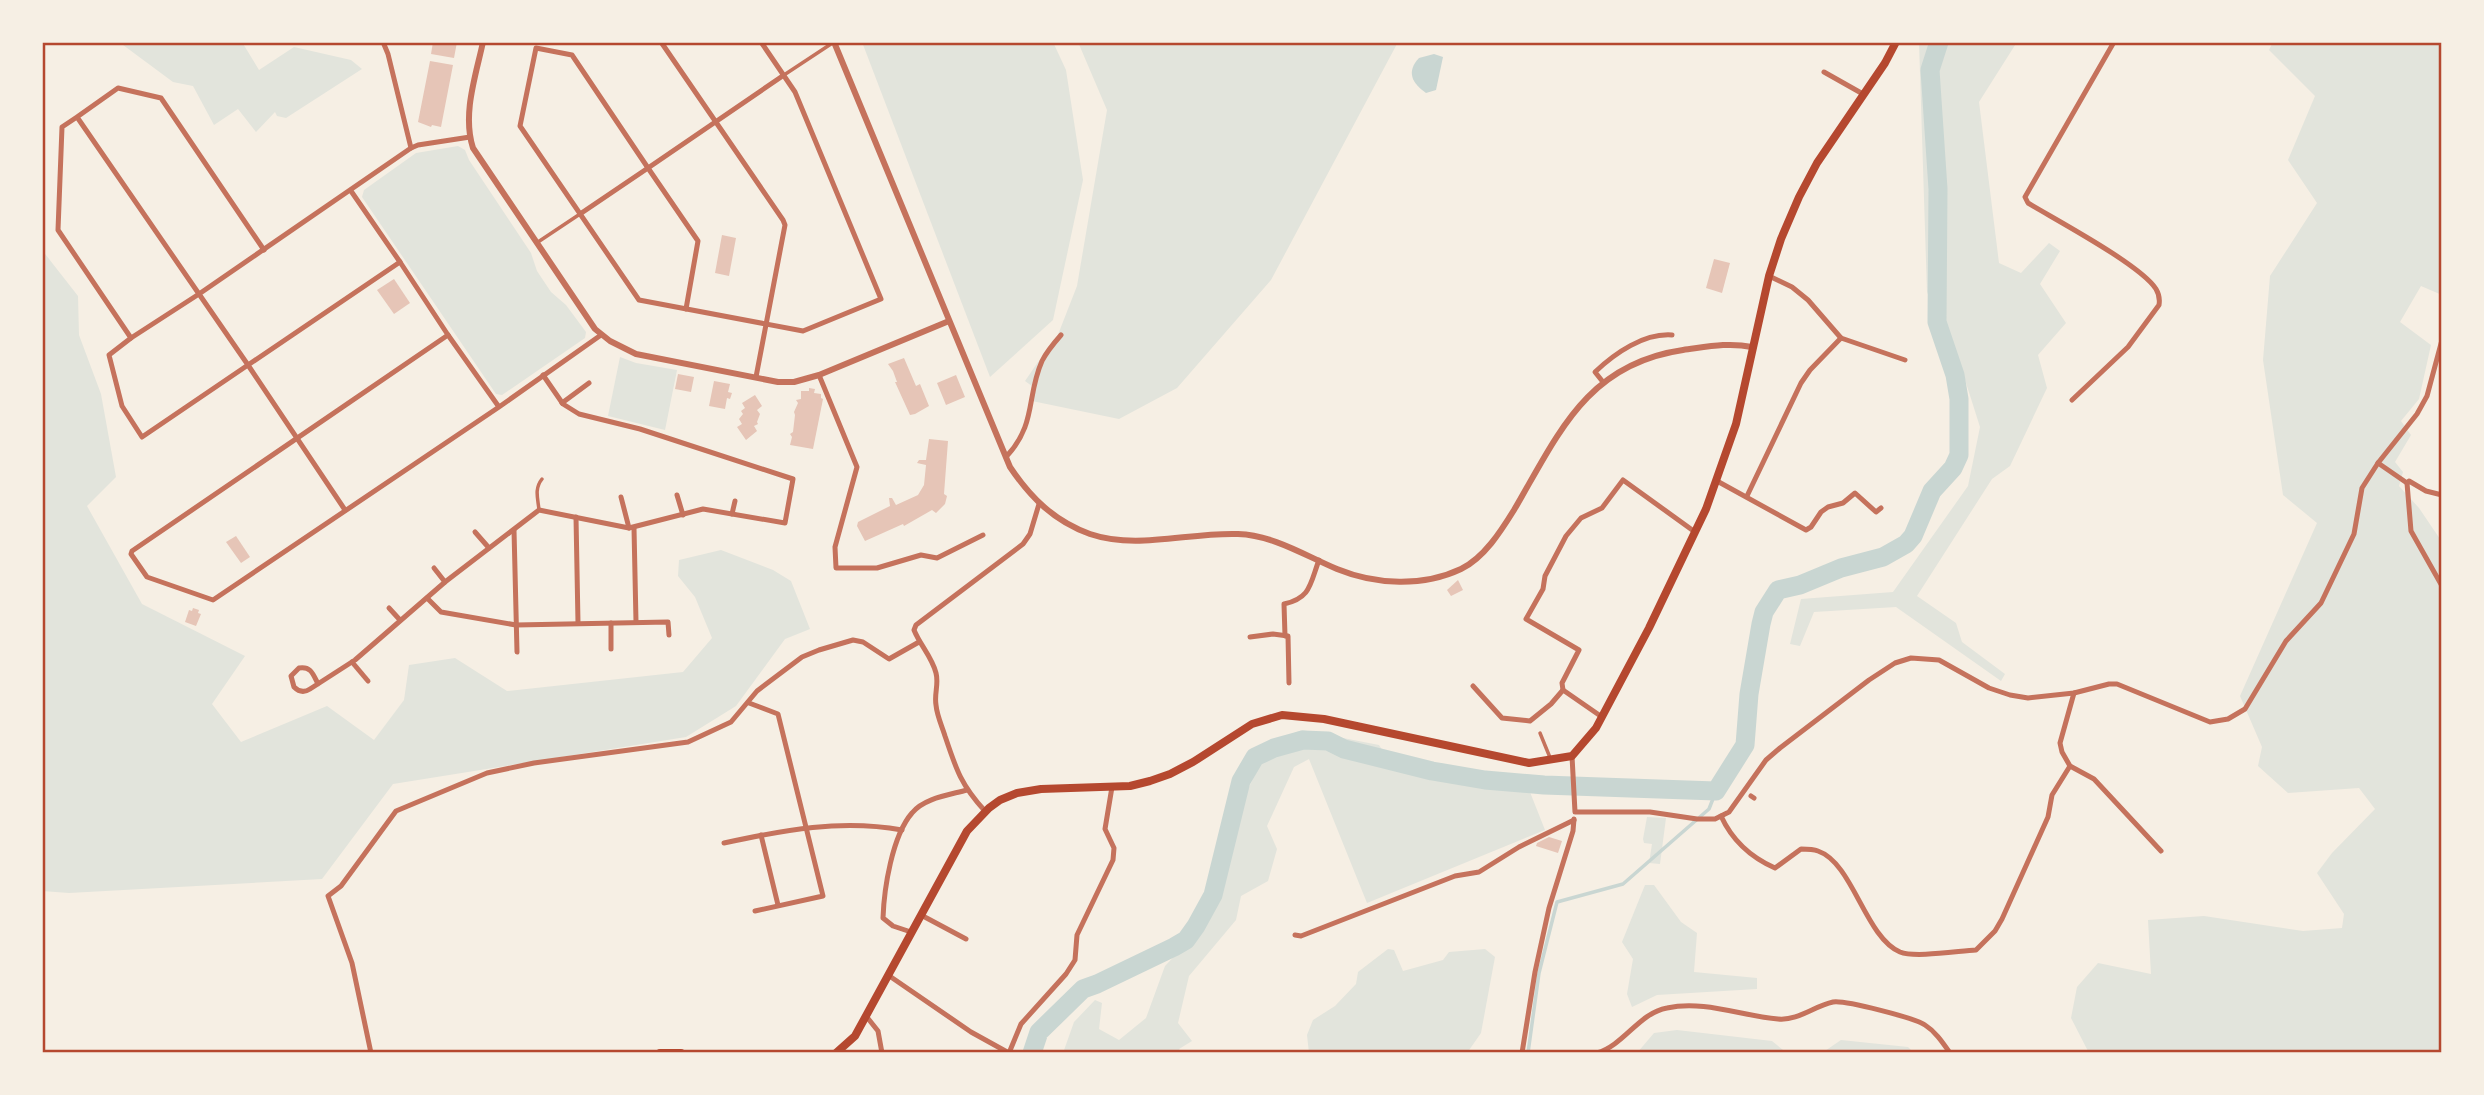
<svg xmlns="http://www.w3.org/2000/svg" width="2484" height="1095" font-family="Cabin,sans-serif">
<rect width="100%" height="100%" fill="#f6efe4"/>
<g fill="#e2e4dc">
<polygon points="119,42 242,42 259,70 294,47 351,60 362,69 286,118 277,116 275,112 256,132 238,109 214,125 193,86 173,82"/>
<polygon points="862,42 1053,42 1066,70 1083,180 1053,320 990,377"/>
<polygon points="1078,42 1398,42 1271,280 1177,388 1119,419 1032,401 1036,389 1025,381 1038,362 1052,350 1077,286 1107,110"/>
<polygon points="1919,42 2017,42 1979,102 1999,263 2021,273 2049,243 2060,251 2040,284 2066,323 2038,355 2047,388 2010,466 1992,479 1917,596 1956,623 1962,642 2005,674 2001,681 1896,607 1814,612 1800,646 1790,644 1801,599 1893,592 1968,486 1980,427 1960,364 1927,292"/>
<polygon points="2273,42 2442,42 2442,295 2421,286 2400,322 2431,345 2419,399 2401,421 2411,435 2395,462 2403,472 2399,486 2419,508 2442,542 2442,1053 2089,1053 2071,1018 2077,987 2098,963 2151,974 2148,920 2204,916 2303,931 2342,928 2344,914 2317,873 2332,853 2375,809 2359,788 2288,793 2258,766 2262,747 2240,696 2317,523 2283,495 2263,360 2270,276 2317,203 2288,160 2315,96 2269,50"/>
<polygon points="458,146 465,150 469,160 531,253 537,271 551,292 566,305 586,332 585,338 502,395 496,394 362,197 364,190 416,153"/>
<polygon points="42,250 78,296 79,335 101,394 116,477 87,506 142,604 245,656 212,704 241,742 327,706 374,740 404,700 409,665 455,658 507,691 683,672 712,638 695,597 678,576 679,560 721,550 773,570 791,581 810,629 785,639 736,706 686,737 393,784 322,879 69,893 42,891"/>
<polygon points="620,357 636,363 677,370 665,430 608,416"/>
<polygon points="1302,730 1379,745 1392,765 1528,787 1545,830 1367,903 1309,759 1294,767 1267,826 1277,849 1268,881 1241,896 1236,920 1189,976 1178,1023 1192,1041 1179,1049 1182,1053 1063,1053 1074,1022 1095,1000 1102,1003 1099,1029 1119,1040 1146,1018 1165,966 1204,925 1230,825 1272,741"/>
<polygon points="1647,817 1666,818 1660,864 1649,863 1652,844 1644,843 1643,839"/>
<polygon points="1645,885 1654,885 1681,922 1697,933 1694,972 1757,978 1757,989 1657,995 1632,1007 1627,994 1633,959 1622,942"/>
<polygon points="1388,949 1394,950 1403,971 1443,960 1449,952 1485,949 1495,957 1481,1033 1467,1053 1309,1053 1307,1035 1313,1020 1335,1006 1356,984 1358,972"/>
<polygon points="1677,1030 1772,1041 1783,1050 1780,1053 1637,1053 1654,1033"/>
<polygon points="1841,1040 1908,1047 1914,1053 1822,1053"/>
</g>
<path fill="#c9d6d2" d="M1434,54L1443,57L1436,90L1426,93C1412,83 1406,72 1419,58Z"/>
<g fill="none" stroke-linecap="round" stroke-linejoin="round">
<polyline stroke="#c9d6d2" stroke-width="3.5" points="1528,1053 1539,973 1557,902 1623,884 1709,809 1716,791"/>
<polyline stroke="#c9d6d2" stroke-width="19" points="1032,1053 1039,1032 1083,989 1097,984 1174,947 1186,940 1196,926 1213,895 1241,781 1255,757 1274,748 1303,740 1328,741 1344,749 1432,771 1485,780 1544,785 1716,791 1745,745 1749,694 1761,624 1764,612 1778,590 1800,585 1841,568 1883,557 1906,544 1913,536 1932,491 1953,468 1959,455 1959,399 1955,375 1937,322 1938,189 1930,70 1939,42"/>
</g>
<g fill="#e6c5b7">
<polygon points="433,42 457,42 454,58 431,54"/>
<polygon points="430,61 453,65 441,127 432,125 431,127 418,122"/>
<polygon points="722,235 736,238 729,276 715,273"/>
<polygon points="1714,259 1730,263 1722,293 1706,288"/>
<polygon points="394,279 410,303 394,314 377,290"/>
<polygon points="904,358 916,386 920,384 929,406 915,414 910,415 895,382 897,382 893,371 888,364"/>
<polygon points="678,374 694,377 691,392 675,389"/>
<polygon points="956,375 965,397 946,405 937,383"/>
<polygon points="714,381 730,384 728,392 732,393 730,399 727,398 725,409 709,406"/>
<polygon points="809,388 815,389 814,393 821,394 821,398 823,399 813,449 790,445 792,437 790,434 793,432 795,415 794,412 798,403 796,400 801,399 801,391 809,391"/>
<polygon points="755,395 762,406 757,410 760,414 757,422 758,424 754,426 757,431 746,440 737,427 742,424 739,419 743,414 741,411 745,408 742,403"/>
<polygon points="929,439 948,441 944,494 947,496 945,504 936,513 932,510 904,526 903,524 865,541 857,526 858,522 890,506 889,498 892,498 896,505 918,495 924,485 926,465 917,463 919,460 926,460"/>
<polygon points="236,536 250,557 241,563 226,542"/>
<polygon points="1458,580 1463,590 1451,596 1447,590"/>
<polygon points="193,608 199,610 198,613 201,614 196,626 185,622 189,610 192,611"/>
<polygon points="1549,837 1562,841 1558,853 1536,846 1537,843"/>
</g>
<g fill="none" stroke-linecap="round" stroke-linejoin="round">
<g stroke="#c5725c" stroke-width="3.5">
<polyline points="784,75 834,42"/>
<polyline points="538,242 580,214"/>
<path d="M539,510C538,499 534,489 542,479"/>
<polyline points="1540,733 1551,760"/>
</g>
<g stroke="#c5725c" stroke-width="5">
<polyline points="383,42 388,54 411,148"/>
<polyline points="661,42 783,220 785,225 756,377"/>
<polyline points="761,42 795,92 881,299 803,331 639,300 520,126 536,48 572,55 648,168 784,75"/>
<polyline points="1824,72 1863,94"/>
<polyline points="77,117 62,127 58,230 131,338 199,294 77,117 118,88 161,98 264,250"/>
<polyline points="351,191 400,262"/>
<polyline points="580,214 648,168 698,241 686,309"/>
<polyline points="1769,276 1792,287 1808,300 1841,338 1905,360"/>
<polyline points="131,338 109,355 122,406 142,437 248,365 199,294 411,148 418,145 470,137"/>
<polyline points="819,375 857,467 835,547 836,568 877,568 921,555 937,558 983,535"/>
<path d="M1603,382L1595,372C1615,353 1644,333 1672,335"/>
<path d="M2072,400L2128,347L2159,305C2160,299 2159,294 2156,289C2141,265 2056,220 2028,203L2025,197L2114,42"/>
<polyline points="562,403 589,383"/>
<polyline points="499,407 448,335 132,551 131,554 147,577 213,600 499,407 601,335"/>
<path d="M1006,457C1037,424 1026,397 1042,361C1047,351 1054,343 1061,335"/>
<polyline points="2378,463 2407,483"/>
<polyline points="1717,481 1806,530 1811,527 1821,512 1828,507 1843,503 1855,493 1876,512 1881,508"/>
<polyline points="677,495 683,515"/>
<polyline points="2442,495 2426,491 2409,481 2407,483 2411,531 2442,586"/>
<polyline points="1747,496 1801,383 1810,370 1841,338"/>
<polyline points="621,497 629,528"/>
<polyline points="345,510 248,365 400,262 448,335"/>
<polyline points="732,514 735,501"/>
<polyline points="576,517 578,623"/>
<polyline points="634,528 636,622"/>
<polyline points="514,530 517,652"/>
<polyline points="475,532 489,548"/>
<polyline points="434,568 445,582"/>
<polyline points="427,598 441,612 516,625 668,622 669,635"/>
<polyline points="389,608 400,620"/>
<path d="M1285,636L1284,604C1311,598 1310,584 1319,560"/>
<polyline points="1250,637 1273,634 1288,636 1289,683"/>
<polyline points="611,649 611,623"/>
<polyline points="352,662 368,681"/>
<path d="M318,684C313,674 311,666 299,668L291,676L294,687C299,692 304,693 310,689L355,660L445,582L539,510L629,528L703,509L785,523L793,479L640,429L579,414L563,404L543,375"/>
<polyline points="1473,686 1502,718 1530,721 1551,704 1563,690 1602,717"/>
<polyline points="1563,690 1562,683 1579,650 1526,619 1543,589 1545,576 1566,536 1581,518 1602,508 1623,480 1695,532"/>
<polyline points="2074,693 2060,743 2062,752 2070,766 2094,779 2161,851"/>
<polyline points="749,703 778,714 823,896 755,911"/>
<polyline points="1572,756 1575,812 1650,812 1697,819 1715,819 1729,812 1766,760 1780,748 1869,680 1895,663 1911,658 1939,660 1989,688 2010,695 2028,698 2074,693 2109,684 2117,684 2210,722 2228,719 2245,709 2286,641 2321,603 2354,534 2362,488 2378,463 2417,414 2427,396 2442,340"/>
<polyline points="1751,796 1754,798"/>
<path d="M985,811C961,785 956,769 945,736C942,726 937,716 936,705C934,694 939,684 936,673C932,657 920,645 914,630L916,625L1023,544L1030,534L1039,504"/>
<path d="M1721,816C1732,840 1750,857 1775,868L1801,849C1806,849 1813,849 1818,851C1853,863 1865,937 1900,952C1915,958 1958,951 1976,950L1995,931L2002,919L2048,817L2052,795L2070,766"/>
<polyline points="761,835 778,905"/>
<path d="M724,843C784,830 841,819 902,830"/>
<polyline points="921,915 966,939"/>
<path d="M911,932L893,926L883,918C884,889 892,836 912,813C924,798 949,795 967,790"/>
<polyline points="1295,935 1301,936 1455,876 1479,872 1519,847 1574,820"/>
<polyline points="888,975 971,1032 1009,1053"/>
<polyline points="866,1016 878,1031 882,1053"/>
<polyline points="371,1053 352,963 328,896 341,886 396,811 487,773 534,763 688,742 731,722 757,691 802,657 819,650 853,640 863,642 889,659 919,642"/>
<polyline points="1009,1053 1021,1024 1066,974 1075,960 1077,935 1113,860 1114,848 1105,829 1112,787"/>
<polyline points="1522,1053 1535,972 1549,908 1573,831 1574,819"/>
<path d="M1597,1053C1624,1045 1639,1013 1667,1008C1704,1000 1742,1016 1778,1019C1798,1021 1814,1006 1833,1002C1845,1000 1915,1018 1925,1025C1936,1032 1943,1043 1950,1053"/>
</g>
<g stroke="#c5725c" stroke-width="6">
<path d="M483,42C476,75 462,114 473,148L595,329L610,341L636,354L778,382H794L819,375L949,321"/>
<path d="M834,42L1010,467C1031,498 1054,521 1090,534C1137,550 1189,532 1238,534C1273,535 1306,556 1337,569C1376,585 1423,587 1461,569C1484,558 1501,531 1514,510C1558,435 1586,364 1683,350C1706,347 1728,342 1752,347"/>
</g>
<g stroke="#b5482f" stroke-width="8">
<polyline points="660,1053 681,1053"/>
<polyline points="836,1053 855,1036 967,831 989,808 1000,800 1017,793 1041,789 1130,786 1150,781 1170,774 1193,762 1252,724 1282,715 1324,719 1529,763 1572,756 1596,728 1649,628 1706,509 1736,424 1769,276 1781,239 1799,197 1817,163 1885,63 1896,42"/>
</g>
</g>
<rect width="2484" height="1095" fill="none" stroke="#f6efe4" stroke-width="88"/>
<rect x="44" y="44" width="2396" height="1007" fill="none" stroke="#b5482f" stroke-width="2.5"/>
</svg>
